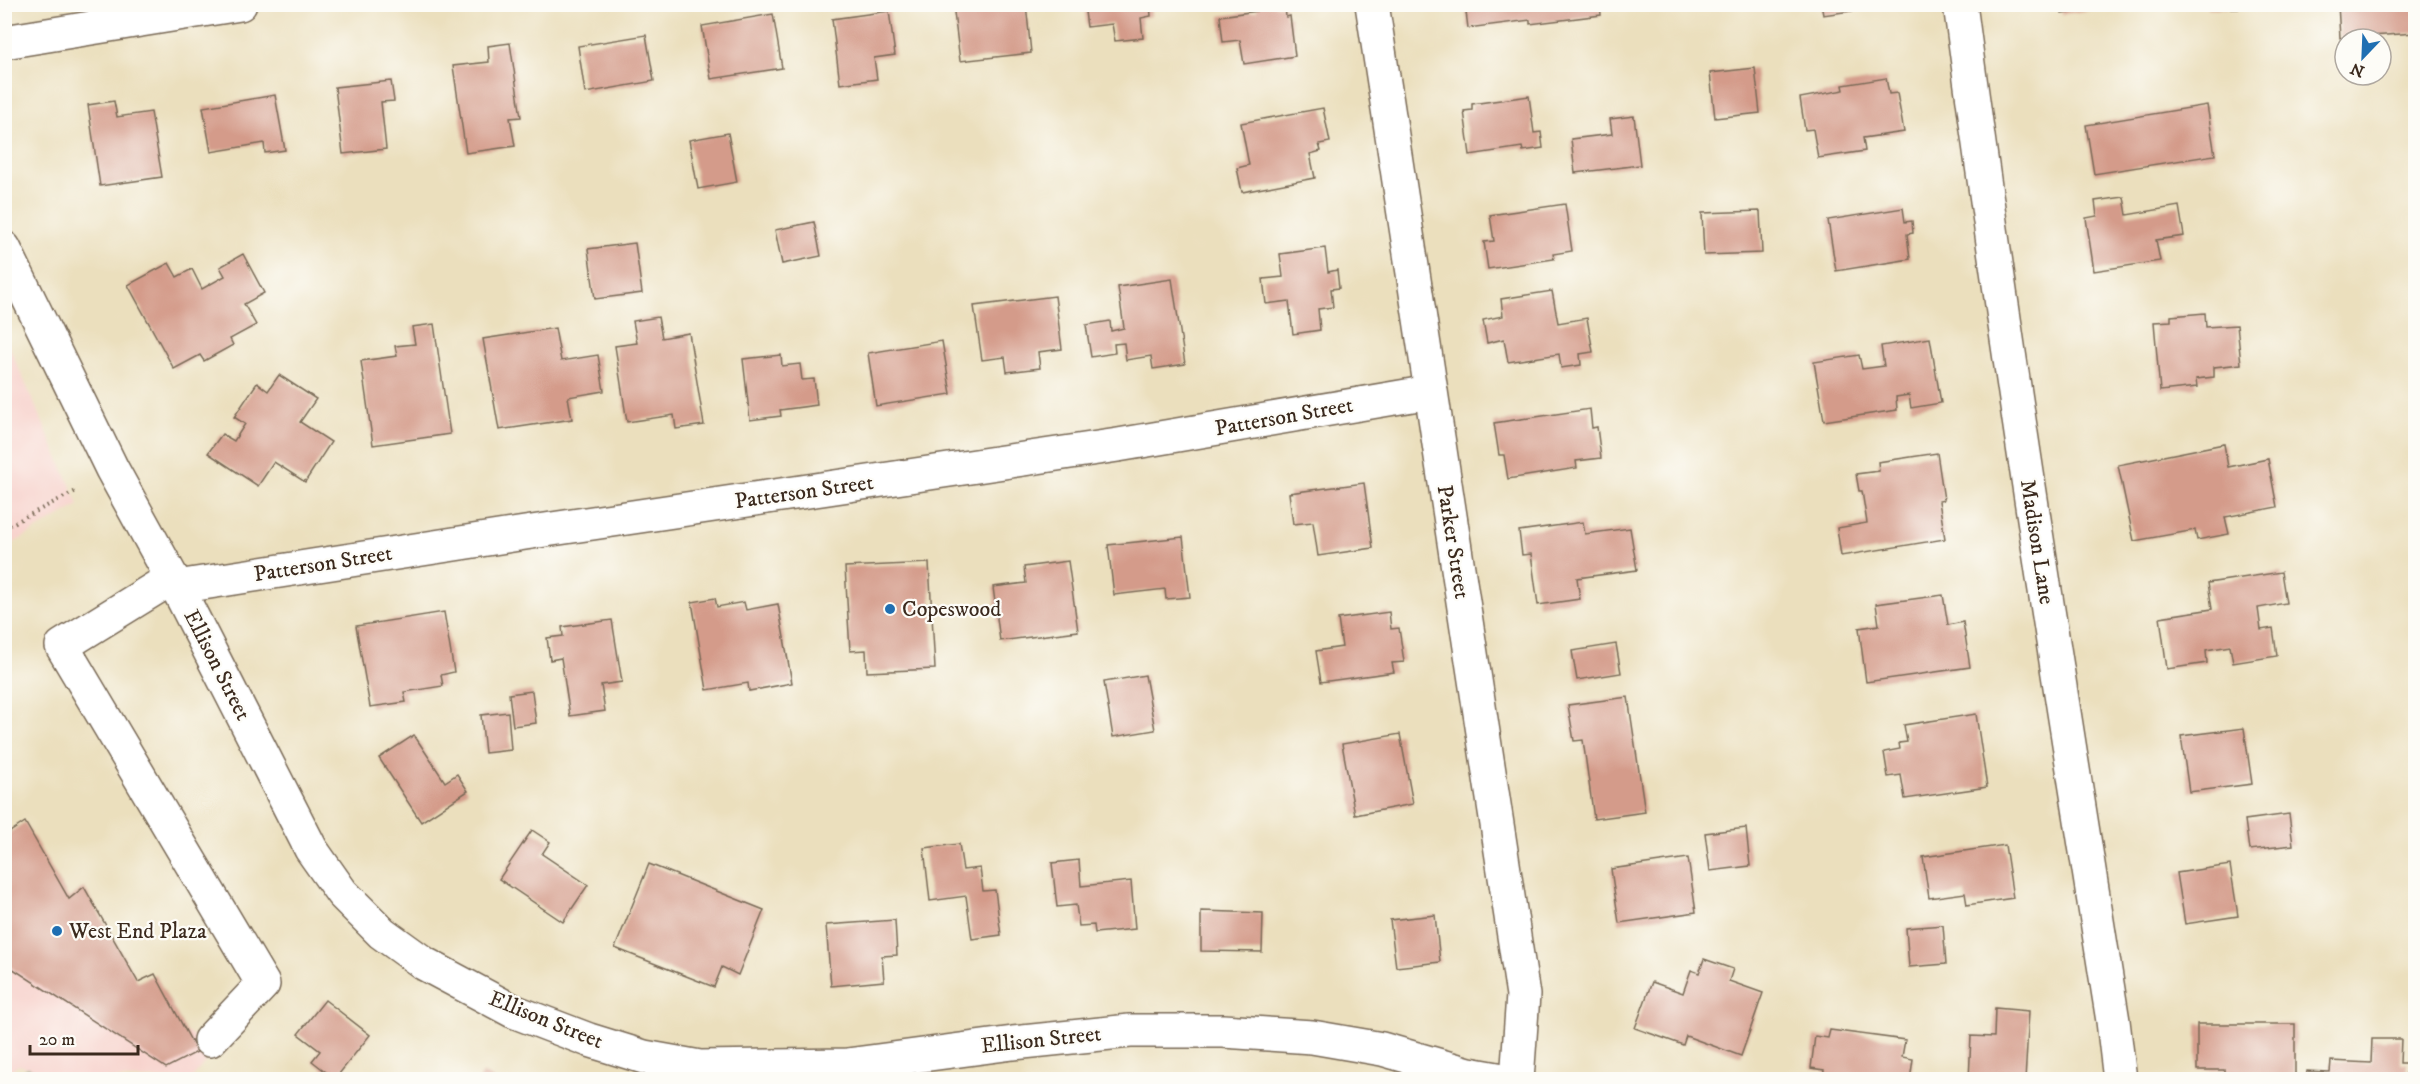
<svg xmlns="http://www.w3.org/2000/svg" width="2420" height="1084" font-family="'IM FELL DW Pica',serif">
<rect width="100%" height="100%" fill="#fdfcf7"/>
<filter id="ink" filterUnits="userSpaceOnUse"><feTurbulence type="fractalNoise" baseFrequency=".0167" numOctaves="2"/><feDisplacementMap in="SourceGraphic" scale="12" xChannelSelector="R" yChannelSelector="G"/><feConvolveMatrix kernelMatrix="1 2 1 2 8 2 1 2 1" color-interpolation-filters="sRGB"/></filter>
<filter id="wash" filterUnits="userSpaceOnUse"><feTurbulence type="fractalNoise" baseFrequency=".008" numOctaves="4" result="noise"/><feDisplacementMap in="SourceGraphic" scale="24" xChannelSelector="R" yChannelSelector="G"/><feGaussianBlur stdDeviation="1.35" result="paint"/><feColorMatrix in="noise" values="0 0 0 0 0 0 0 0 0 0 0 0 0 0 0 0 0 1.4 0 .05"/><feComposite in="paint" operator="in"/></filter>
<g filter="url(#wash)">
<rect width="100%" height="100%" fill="#ebdfbd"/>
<g fill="#f7d0ca">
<polygon points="5,337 79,505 5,548 4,548"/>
<polygon points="4,859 147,1009 216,1049 191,1079 61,1079 19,1065 5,1074"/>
</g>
<polygon fill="#9bd68a" stroke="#6b8054" stroke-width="1.5" points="28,1068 49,1079 14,1079"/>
<g id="blocks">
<g fill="#d49b8a">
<polygon points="953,4 1026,4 1031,53 960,61"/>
<polygon points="1084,4 1150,4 1151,16 1141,18 1143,38 1115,41 1112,24 1087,27"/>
<polygon points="1256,4 1285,6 1286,17 1290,16 1295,56 1244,64 1240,40 1223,42 1220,16 1257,11"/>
<polygon points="1465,4 1600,4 1601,15 1530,24 1530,20 1468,28"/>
<polygon points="1821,4 1886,4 1886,6 1823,15"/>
<polygon points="2061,4 2118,4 2118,6 2062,14"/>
<rect x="2207" y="4" width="71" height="4"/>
<polygon points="2338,4 2416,4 2416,33 2340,38"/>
<polygon points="889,11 895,55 874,58 877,79 840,84 832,19"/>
<polygon points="773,14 782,68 711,79 702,26"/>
<polygon points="646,35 654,81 585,93 578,46"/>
<polygon points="510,43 521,117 510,118 515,146 466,153 453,66 489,62 488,46"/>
<polygon points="1755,68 1760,113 1715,118 1710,73"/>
<polygon points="1886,78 1889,94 1897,93 1904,132 1863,138 1865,151 1818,158 1813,129 1805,130 1800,98 1844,90 1843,85"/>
<polygon points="391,81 394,101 381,102 386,149 343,154 335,87"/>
<polygon points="275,95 285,150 265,153 264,143 211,152 203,107"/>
<polygon points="1529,96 1534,133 1541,132 1543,148 1523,151 1522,147 1470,155 1464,111 1472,110 1472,104"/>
<polygon points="114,101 117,117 151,112 162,177 100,186 88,105"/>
<polygon points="2207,105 2215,155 2094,174 2086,125"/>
<polygon points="1323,108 1330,142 1319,144 1321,151 1310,154 1315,178 1242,192 1237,168 1249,165 1241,123"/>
<polygon points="1634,116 1640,165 1575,173 1571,139 1612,134 1610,119"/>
<polygon points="728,133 737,182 698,189 689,140"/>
<polygon points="2124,197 2127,215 2179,206 2184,236 2156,240 2160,261 2094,271 2086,218 2097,216 2095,201"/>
<polygon points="1565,204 1572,251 1553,254 1554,259 1488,269 1484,242 1494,241 1490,215"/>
<polygon points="1903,208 1905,222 1912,221 1913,233 1907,234 1910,259 1836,271 1828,220"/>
<polygon points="1760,211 1762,253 1704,255 1702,213"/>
<polygon points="814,222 821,256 782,264 775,230"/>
<polygon points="635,243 642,293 595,299 588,249"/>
<polygon points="1325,248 1328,272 1337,270 1339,288 1331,289 1333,307 1318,309 1320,330 1293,334 1289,301 1266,304 1263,279 1283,277 1280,254"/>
<polygon points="243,254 264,293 244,304 256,325 230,339 233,345 204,361 200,355 174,369 128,285 169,263 177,277 192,269 202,289 225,276 220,267"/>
<polygon points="1172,279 1185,364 1153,369 1151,356 1126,360 1124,343 1114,344 1115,353 1091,357 1086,325 1110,321 1111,331 1124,328 1118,287"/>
<polygon points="1552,291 1558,323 1587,318 1593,352 1580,354 1581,365 1561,368 1559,354 1508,362 1504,339 1487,343 1483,320 1503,316 1501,299"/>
<polygon points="1055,296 1062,349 1038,352 1040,368 1007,372 1005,357 982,360 974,306"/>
<polygon points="2205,313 2206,327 2237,325 2241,364 2214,367 2214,377 2196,379 2197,387 2160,391 2154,322 2171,321 2171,316"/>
<polygon points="658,317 662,338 689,333 704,425 676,429 674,415 627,422 615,346 637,343 633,321"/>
<polygon points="434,324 450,434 373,445 361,361 397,356 395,346 415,344 412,327"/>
<polygon points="555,328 561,361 598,355 604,391 568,397 572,419 499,430 483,339"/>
<polygon points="1930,338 1941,403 1911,408 1909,395 1896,397 1897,410 1824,421 1814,362 1859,355 1862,369 1884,366 1881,346"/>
<polygon points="942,341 951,394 876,406 868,353"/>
<polygon points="781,355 782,366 800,364 802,380 814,379 817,405 780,410 781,416 750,420 743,359"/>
<polygon points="279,375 316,399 300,422 331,442 305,482 274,462 258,486 208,453 222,434 234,441 245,424 234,417 257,383 268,391"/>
<polygon points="1590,409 1592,428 1597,427 1601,458 1576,461 1577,468 1508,479 1504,455 1499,455 1494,423"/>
<polygon points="2224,444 2228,467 2268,459 2277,507 2225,517 2229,534 2197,540 2195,530 2134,541 2118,465"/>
<polygon points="1937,453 1944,500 1939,501 1945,539 1841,556 1837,528 1867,523 1862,491 1859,491 1856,474 1879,471 1878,462"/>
<polygon points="1364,483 1373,548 1318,556 1313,522 1293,524 1289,493"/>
<polygon points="1583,522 1585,534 1630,528 1637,570 1577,578 1580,599 1538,605 1531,554 1522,555 1519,531"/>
<polygon points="1183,537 1190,597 1166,599 1165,589 1114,595 1108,545"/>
<polygon points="1068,561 1078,631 1000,641 993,587 1026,583 1024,567"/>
<polygon points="929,563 935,669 867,672 866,650 850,651 845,567"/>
<polygon points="2281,572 2286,603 2258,608 2261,630 2273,628 2277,656 2233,663 2230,646 2206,650 2207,663 2167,669 2160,617 2212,609 2208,583"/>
<polygon points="1943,595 1948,625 1963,622 1970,667 1866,682 1859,628 1879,625 1876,604"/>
<polygon points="715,598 717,607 744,602 746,610 778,604 792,683 749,691 748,683 707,690 692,602"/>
<polygon points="444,612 454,672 441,675 443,686 404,692 406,702 370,707 356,626"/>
<polygon points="1389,612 1391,629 1399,628 1404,662 1392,663 1394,672 1321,682 1316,651 1342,647 1338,619"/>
<polygon points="612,620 622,682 601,685 605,711 570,716 561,658 550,660 547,638 563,636 562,627"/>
<polygon points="1616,644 1621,673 1577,680 1572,651"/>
<polygon points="1145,675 1155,730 1113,737 1104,682"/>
<polygon points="532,691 536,723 513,726 509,694"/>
<polygon points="1628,697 1645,812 1594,819 1583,740 1574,741 1568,705"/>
<polygon points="508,712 511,750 485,753 481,715"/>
<polygon points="1976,714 1987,787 1905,799 1901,775 1888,777 1884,752 1900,749 1899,743 1907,742 1904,725"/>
<polygon points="2244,728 2252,784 2189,792 2181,736"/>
<polygon points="1400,734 1413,804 1355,815 1342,744"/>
<polygon points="414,735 445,782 457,774 468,791 421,822 379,758"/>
<polygon points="2289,814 2293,845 2249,850 2245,820"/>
<polygon points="25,822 69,899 84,887 138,982 155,974 197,1052 166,1068 4,963 4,836"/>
<polygon points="1746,828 1750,866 1710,871 1705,833"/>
<polygon points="532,830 550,842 542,854 588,885 563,922 499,879"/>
<polygon points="959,844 963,870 980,868 983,891 995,890 1001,935 972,939 966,896 930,901 924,848"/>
<polygon points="2005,845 2013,898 1967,905 1965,893 1929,898 1923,857"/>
<polygon points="1688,858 1696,912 1619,923 1611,869"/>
<polygon points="1079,860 1081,886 1131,881 1135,929 1095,933 1094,925 1079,926 1076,905 1057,907 1052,863"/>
<polygon points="649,864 764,910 738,975 722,967 714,987 615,948"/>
<polygon points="2230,865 2238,916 2185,924 2177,873"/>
<polygon points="1201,911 1263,913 1262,952 1201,951"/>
<polygon points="1435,915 1440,962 1396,967 1390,920"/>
<polygon points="895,920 897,955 882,956 884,981 831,986 826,925"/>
<polygon points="1943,925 1946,964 1909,967 1906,928"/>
<polygon points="1704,959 1733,969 1729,981 1763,993 1741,1056 1686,1036 1683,1045 1635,1028 1652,982 1683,993 1691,970 1699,973"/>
<polygon points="325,1000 370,1035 335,1079 312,1061 320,1051 298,1034"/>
<polygon points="1995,1008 2029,1011 2025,1080 1969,1080 1971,1036 1994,1037"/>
<polygon points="2197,1024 2295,1024 2295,1080 2224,1080 2224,1070 2197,1070"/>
<polygon points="1830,1030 1905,1040 1902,1057 1913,1059 1910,1080 1823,1080 1824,1070 1811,1068 1815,1036 1828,1038"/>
<polygon points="2372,1039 2401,1039 2400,1063 2407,1063 2406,1080 2306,1080 2307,1071 2330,1072 2331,1061 2371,1063"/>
<polygon points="482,1073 496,1080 479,1080"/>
</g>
</g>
</g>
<g filter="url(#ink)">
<use href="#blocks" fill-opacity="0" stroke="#796956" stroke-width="1.5"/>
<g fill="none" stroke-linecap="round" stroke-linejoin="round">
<defs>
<g id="minor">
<polyline points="1372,4 1523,995 1517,1080"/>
<path d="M1960,4C2005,344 2059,683 2113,1021L2120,1080"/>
<polyline points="4,248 112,469 177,587 311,849 342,893 382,933 425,964 513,1011 589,1040 644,1057 700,1067 847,1065 1013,1043 1130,1031 1223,1031 1312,1037 1382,1049 1469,1074 1503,1080"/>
<polyline points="172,578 62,646 263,984 210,1040"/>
<polyline points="177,587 525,533 1118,445 1430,392"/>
</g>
<polyline id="major" points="4,42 240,4"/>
</defs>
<use href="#minor" stroke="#796956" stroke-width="36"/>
<use href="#major" stroke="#796956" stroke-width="36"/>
<polyline stroke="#796956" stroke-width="4" stroke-dasharray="1.5 4.5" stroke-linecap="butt" points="4,528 76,491"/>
<use href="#minor" stroke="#fff" stroke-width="33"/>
<use href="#major" stroke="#fff" stroke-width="33"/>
</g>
</g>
<g fill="#1f6fb2" stroke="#fdfcf7" stroke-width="2">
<circle cx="890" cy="609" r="6"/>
<circle cx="57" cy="931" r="6"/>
</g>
<g text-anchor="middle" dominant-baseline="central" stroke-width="4.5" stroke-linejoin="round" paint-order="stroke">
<g font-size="22" fill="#3b2a1e" stroke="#fdfcf7">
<text transform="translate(1284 417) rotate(-10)">Patterson Street</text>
<text transform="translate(804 492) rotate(-8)">Patterson Street</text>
<text transform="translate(1453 542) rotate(81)">Parker Street</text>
<text transform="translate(2037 542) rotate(81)">Madison Lane</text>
<text transform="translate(323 564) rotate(-9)">Patterson Street</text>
<text transform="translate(217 665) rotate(63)">Ellison Street</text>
<text transform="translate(546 1020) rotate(22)">Ellison Street</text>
<text transform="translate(1041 1040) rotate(-6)">Ellison Street</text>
</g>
<g font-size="22" fill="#3b2a1e" stroke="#fdfcf7" text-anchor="start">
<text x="902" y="609">Copeswood</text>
<text x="69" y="931">West End Plaza</text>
</g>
</g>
<rect width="2420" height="1084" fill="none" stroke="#fdfcf7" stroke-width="24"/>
<g transform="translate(2363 57) rotate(203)"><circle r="28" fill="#fdfcf7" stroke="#afa8a0" stroke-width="1.5"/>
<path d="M0-4.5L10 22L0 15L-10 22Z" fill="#1f6fb2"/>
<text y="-9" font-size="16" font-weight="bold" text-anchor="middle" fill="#3b2a1e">N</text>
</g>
<path d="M30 1045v9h108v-9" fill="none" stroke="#3b2a1e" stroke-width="3"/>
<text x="39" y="1045" font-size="18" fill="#3b2a1e" stroke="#fdfcf7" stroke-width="4.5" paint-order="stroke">20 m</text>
</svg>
